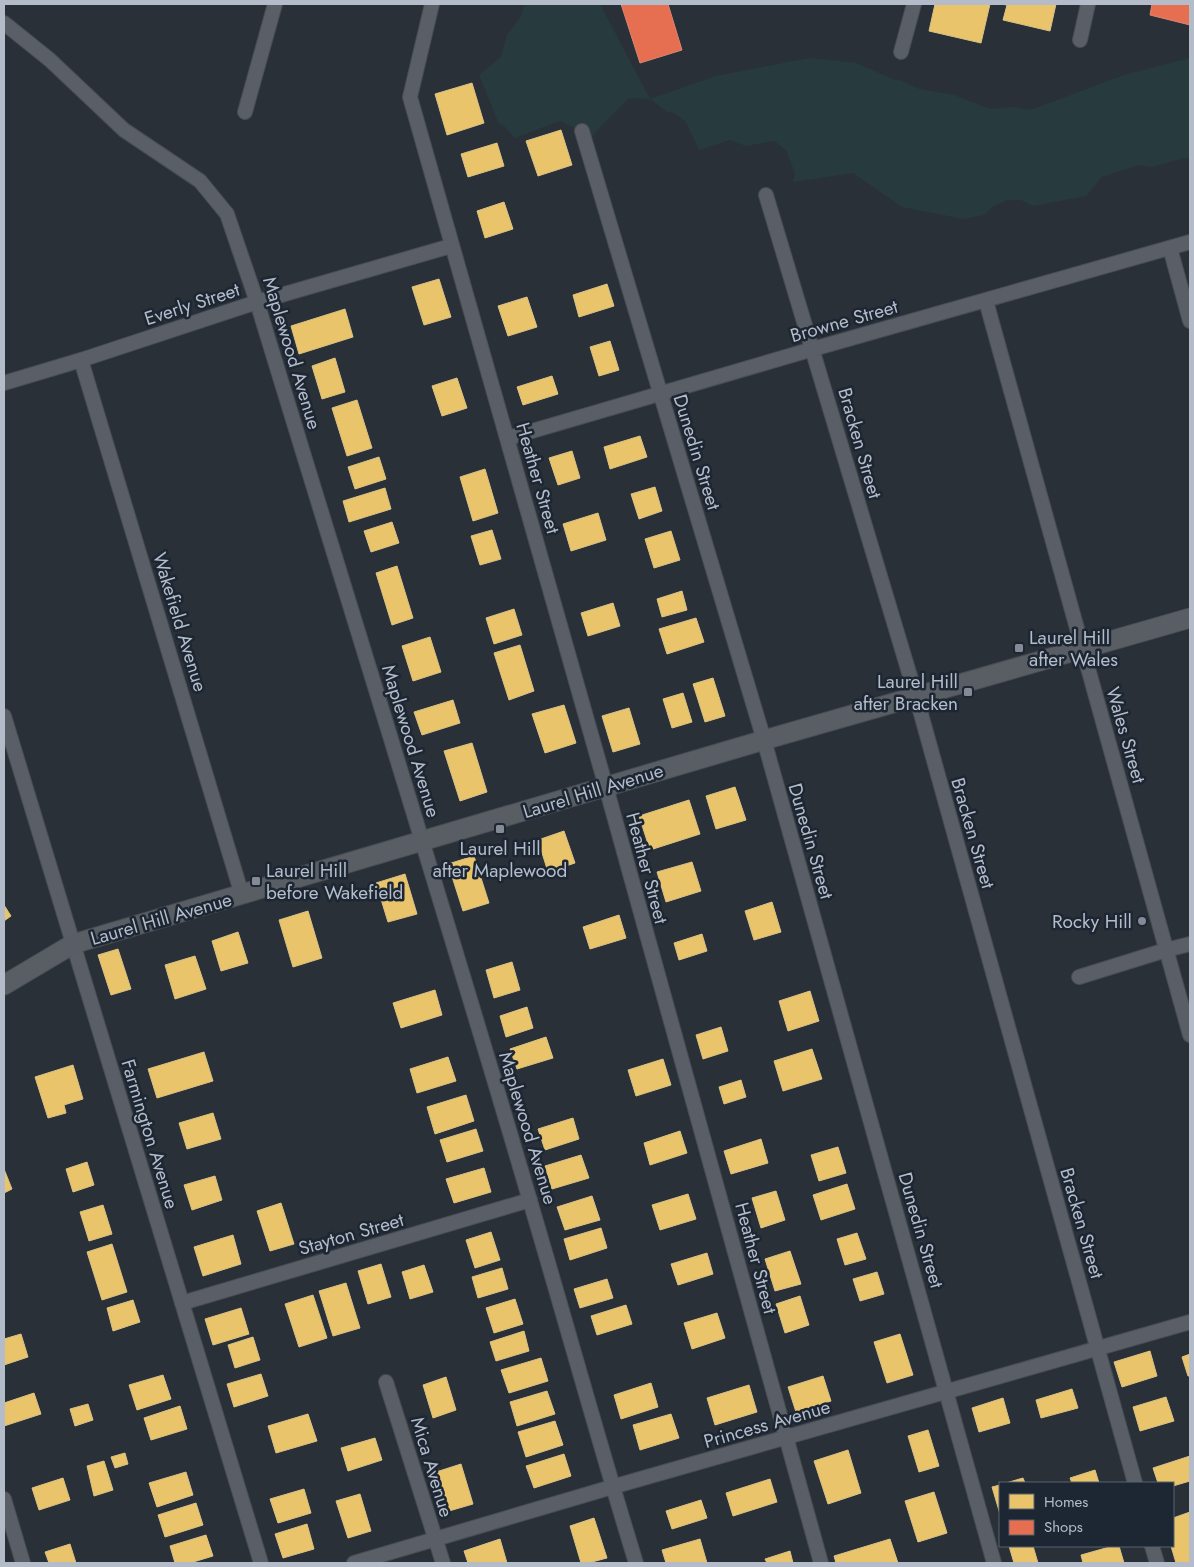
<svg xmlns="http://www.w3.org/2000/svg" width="1194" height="1567" font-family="Jost,sans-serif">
<rect width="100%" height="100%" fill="#2a3038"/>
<polygon fill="#273a3e" points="525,4 600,4 650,99 716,76 809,58 856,63 895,80 900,80 919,89 954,95 990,109 1012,107 1031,110 1124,75 1190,58 1190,158 1184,158 1152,167 1138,165 1102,177 1086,196 1033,206 1021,200 1008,200 992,207 984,215 963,219 902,207 853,173 793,182 795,173 786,150 774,141 746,146 730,140 699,150 686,122 674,113 667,112 650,99 629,98 592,136 560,121 515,138 504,126 499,124 479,75 501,57 507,35 520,18"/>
<g fill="#e9c46a" stroke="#d9c286">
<polygon points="935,4 990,4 981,43 929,31"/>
<polygon points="1001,4 1056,4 1050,31 1003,20 1007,5"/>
<polygon points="472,83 484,123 447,135 435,94"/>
<polygon points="561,130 572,165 538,176 526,141"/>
<polygon points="497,143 504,166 468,177 461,154"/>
<polygon points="504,202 513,229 485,238 477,211"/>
<polygon points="439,279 451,317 424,325 412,287"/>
<polygon points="607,284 614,306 579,317 573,295"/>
<polygon points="527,297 537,327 508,336 498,306"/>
<polygon points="345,309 353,337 299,354 291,326"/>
<polygon points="610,341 619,370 599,376 590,347"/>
<polygon points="335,358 345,392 322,399 312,366"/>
<polygon points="552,376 558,394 523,405 517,387"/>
<polygon points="457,378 467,408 442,416 432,386"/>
<polygon points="357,400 372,448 347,456 332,408"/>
<polygon points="640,436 647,457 610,469 604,447"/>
<polygon points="572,451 580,478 558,485 549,458"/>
<polygon points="379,457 386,479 355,489 348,467"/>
<polygon points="485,469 498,513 473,521 460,477"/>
<polygon points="655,487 662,511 639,519 631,494"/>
<polygon points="385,488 391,509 349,522 343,501"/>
<polygon points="598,513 606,540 571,551 563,524"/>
<polygon points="392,522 399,543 371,552 364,531"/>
<polygon points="492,530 501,559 480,565 471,536"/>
<polygon points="671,531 680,560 654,568 645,539"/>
<polygon points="397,566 413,618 392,625 376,573"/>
<polygon points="682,591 687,610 662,617 657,599"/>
<polygon points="613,603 620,626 588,636 581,613"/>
<polygon points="514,609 522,635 494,644 486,618"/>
<polygon points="696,618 704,642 667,654 659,629"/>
<polygon points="430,637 441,672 413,681 402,646"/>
<polygon points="520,645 534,691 509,700 494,653"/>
<polygon points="713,678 725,716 705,722 693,684"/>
<polygon points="683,693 692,722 672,728 663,699"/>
<polygon points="453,700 460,723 422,735 414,712"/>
<polygon points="564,705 576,743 545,753 532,714"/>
<polygon points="629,708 640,744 613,752 602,716"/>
<polygon points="472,743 487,792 460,801 444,751"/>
<polygon points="735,787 746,820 716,829 706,796"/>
<polygon points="689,800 700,834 650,850 639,816"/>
<polygon points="564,831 575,863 548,872 538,840"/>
<polygon points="474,856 489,903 463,911 448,864"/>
<polygon points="692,862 701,891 666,902 657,872"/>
<polygon points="405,874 417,914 388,922 376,883"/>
<polygon points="772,902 781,932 754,940 745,911"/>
<polygon points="4,905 11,916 4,921"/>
<polygon points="308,911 322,958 293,967 279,920"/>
<polygon points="619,915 626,938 590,949 583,927"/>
<polygon points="238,932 248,963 221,971 212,941"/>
<polygon points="702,934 707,951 679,960 674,943"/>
<polygon points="118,949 131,989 111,995 98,955"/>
<polygon points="195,956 206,989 175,999 165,965"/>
<polygon points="512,962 520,990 494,998 486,970"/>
<polygon points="435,990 442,1015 401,1028 393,1003"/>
<polygon points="810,991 819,1021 788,1031 779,1001"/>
<polygon points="527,1007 533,1028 506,1037 500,1016"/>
<polygon points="721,1027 728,1051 703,1059 696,1035"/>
<polygon points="546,1037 553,1058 517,1069 510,1049"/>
<polygon points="812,1049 822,1079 783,1091 774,1061"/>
<polygon points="204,1052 213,1081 157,1098 148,1069"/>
<polygon points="448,1057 456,1081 417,1093 410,1069"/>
<polygon points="663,1059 671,1085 636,1096 628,1070"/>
<polygon points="73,1065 83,1099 64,1105 66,1113 48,1118 35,1077"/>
<polygon points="741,1080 746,1097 724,1104 719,1087"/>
<polygon points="466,1095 474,1121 435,1134 427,1107"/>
<polygon points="213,1113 221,1139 187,1149 179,1123"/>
<polygon points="573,1118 579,1139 545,1150 538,1129"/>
<polygon points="476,1129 483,1151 447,1162 440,1140"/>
<polygon points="680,1131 687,1153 650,1165 644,1143"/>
<polygon points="761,1139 768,1163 731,1174 724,1151"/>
<polygon points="838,1147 846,1173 819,1181 811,1155"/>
<polygon points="581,1155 589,1178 552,1189 545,1166"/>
<polygon points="87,1162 94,1185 73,1192 66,1169"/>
<polygon points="484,1168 491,1192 454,1203 446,1179"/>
<polygon points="4,1169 12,1189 4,1193"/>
<polygon points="215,1176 222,1200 192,1210 184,1185"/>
<polygon points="847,1184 855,1209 821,1220 813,1195"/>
<polygon points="776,1191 785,1220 761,1228 752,1198"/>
<polygon points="688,1194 696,1219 660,1230 652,1205"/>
<polygon points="592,1196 600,1220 565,1230 557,1207"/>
<polygon points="281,1203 294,1244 270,1251 257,1211"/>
<polygon points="103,1205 112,1234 89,1241 80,1212"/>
<polygon points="601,1228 607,1248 570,1260 564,1239"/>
<polygon points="491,1232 500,1260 475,1268 466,1240"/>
<polygon points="857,1233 866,1259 845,1265 837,1239"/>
<polygon points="233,1235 241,1264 203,1276 194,1247"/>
<polygon points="112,1244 127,1292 102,1300 87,1252"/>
<polygon points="790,1251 801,1284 775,1291 765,1259"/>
<polygon points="707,1253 713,1274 678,1285 671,1264"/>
<polygon points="381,1264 391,1297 368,1304 358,1271"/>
<polygon points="424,1265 433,1292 410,1299 402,1272"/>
<polygon points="502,1268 508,1289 478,1298 472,1277"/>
<polygon points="877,1272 884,1294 860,1301 853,1279"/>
<polygon points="607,1279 613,1298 580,1308 574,1289"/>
<polygon points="346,1283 360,1328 333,1336 319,1291"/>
<polygon points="313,1295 327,1338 299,1347 285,1304"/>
<polygon points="800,1296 809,1325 785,1333 776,1304"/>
<polygon points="515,1299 523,1324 494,1333 486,1308"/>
<polygon points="133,1300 140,1322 113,1331 107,1308"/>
<polygon points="626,1305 632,1324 597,1335 591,1316"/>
<polygon points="241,1308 249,1334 213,1345 205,1319"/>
<polygon points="717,1313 725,1338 692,1349 684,1323"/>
<polygon points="524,1331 529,1351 496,1361 490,1342"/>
<polygon points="21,1334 28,1357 4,1365 4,1339"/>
<polygon points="900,1334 913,1375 887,1383 874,1342"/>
<polygon points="253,1337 260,1360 235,1368 228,1345"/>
<polygon points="1150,1351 1157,1376 1122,1387 1114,1362"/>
<polygon points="1190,1354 1190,1376 1188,1376 1182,1357"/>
<polygon points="541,1358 548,1381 509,1393 501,1370"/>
<polygon points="261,1374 268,1396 234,1407 227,1384"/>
<polygon points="163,1375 171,1399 137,1410 129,1385"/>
<polygon points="823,1376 831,1401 796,1412 788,1387"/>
<polygon points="446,1377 456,1410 433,1418 423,1385"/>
<polygon points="651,1383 658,1407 621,1419 614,1395"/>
<polygon points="749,1385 757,1412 715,1425 707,1398"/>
<polygon points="1072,1389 1078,1408 1041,1418 1036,1400"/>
<polygon points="547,1391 555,1414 517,1426 510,1402"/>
<polygon points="34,1393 41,1414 4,1426 4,1403"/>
<polygon points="1166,1397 1174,1421 1140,1431 1133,1407"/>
<polygon points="1003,1398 1010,1423 979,1432 972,1408"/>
<polygon points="88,1404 93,1420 75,1426 70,1409"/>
<polygon points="180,1406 187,1429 151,1440 144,1418"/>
<polygon points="308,1414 317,1441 276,1453 268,1426"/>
<polygon points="671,1414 679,1438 640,1450 633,1425"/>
<polygon points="555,1421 563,1445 526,1457 518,1432"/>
<polygon points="928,1430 939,1466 919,1472 908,1436"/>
<polygon points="375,1438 382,1460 348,1471 341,1448"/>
<polygon points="848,1450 861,1493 828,1504 814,1461"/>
<polygon points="125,1453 128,1464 115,1468 111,1457"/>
<polygon points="564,1454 571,1476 534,1488 526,1466"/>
<polygon points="1190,1456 1190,1481 1173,1486 1173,1483 1158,1483 1153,1468"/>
<polygon points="104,1461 113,1490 94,1496 87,1466"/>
<polygon points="461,1464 473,1504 449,1511 436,1472"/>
<polygon points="1095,1470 1099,1483 1072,1483 1070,1478"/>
<polygon points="186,1472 193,1495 157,1507 149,1483"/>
<polygon points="63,1478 70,1500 39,1510 32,1488"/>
<polygon points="1023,1478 1025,1483 1006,1483"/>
<polygon points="770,1479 777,1502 733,1516 726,1493"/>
<polygon points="1000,1485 1000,1514 992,1487"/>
<polygon points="304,1489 311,1513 278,1523 270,1499"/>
<polygon points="934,1492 947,1533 918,1542 905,1501"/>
<polygon points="360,1494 371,1531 348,1538 336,1501"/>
<polygon points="701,1500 707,1518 672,1529 666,1511"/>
<polygon points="196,1503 203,1525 165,1537 158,1515"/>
<polygon points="1190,1512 1190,1563 1176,1563 1171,1546 1173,1546 1173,1518"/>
<polygon points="594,1518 607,1558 588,1563 581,1563 570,1526"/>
<polygon points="307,1524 314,1549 283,1558 275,1534"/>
<polygon points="206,1535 213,1556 190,1563 175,1563 170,1546"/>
<polygon points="500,1539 507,1563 468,1563 464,1551"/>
<polygon points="700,1539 707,1563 666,1563 662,1550"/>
<polygon points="890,1539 898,1563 836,1563 834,1556"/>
<polygon points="70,1544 76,1563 49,1563 45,1552"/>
<polygon points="1009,1546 1033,1546 1038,1563 1014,1563"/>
<polygon points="1113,1546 1119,1546 1124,1563 1083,1563 1081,1555"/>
<polygon points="790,1551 793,1563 767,1563 765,1559"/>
</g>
<g fill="#e76f51" stroke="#d88675">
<polygon points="621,4 668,4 682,50 640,63"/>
<polygon points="1152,4 1190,4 1190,25 1150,15"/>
</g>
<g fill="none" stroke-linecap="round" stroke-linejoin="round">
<defs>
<g id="street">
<polyline points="432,4 410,97 606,787 821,1563"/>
<path d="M4,23L50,60L124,130L200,181L227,214L257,302C348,601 442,900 530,1201C566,1322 599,1443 636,1563"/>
<polyline points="1080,40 1088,4"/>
<polyline points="901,52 914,4"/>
<polyline points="245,112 275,4"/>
<polyline points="582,131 764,740 994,1563"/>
<polyline points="766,195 916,696 1135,1483"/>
<polyline points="1170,248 1190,321"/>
<polyline points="986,301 1190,1035"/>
<polyline points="81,360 242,895"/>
<polyline points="4,383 81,360 257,302 451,246"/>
<polyline points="508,438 813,349 1190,242"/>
<polyline points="4,716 261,1563"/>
<polyline points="1079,977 1166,950 1190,944"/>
<polyline points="182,1303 530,1200"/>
<polyline points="386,1382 443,1563"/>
<polyline points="4,1499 23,1563"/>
<polyline points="1152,1546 1157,1563"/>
<polyline points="354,1563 612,1487 1190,1322"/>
</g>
<polyline id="secondary" points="4,985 73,944 764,740 1190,618"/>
</defs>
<use href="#street" stroke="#484c53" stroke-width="16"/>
<use href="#secondary" stroke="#484c53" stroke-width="21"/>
<use href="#street" stroke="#5a5e66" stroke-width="14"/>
<use href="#secondary" stroke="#595d64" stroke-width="19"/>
</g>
<g fill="#848b96" stroke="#1d2633" stroke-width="2">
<rect x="1014" y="643" width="10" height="10" rx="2.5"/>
<rect x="963" y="687" width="10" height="10" rx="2.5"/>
<rect x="495" y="824" width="10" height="10" rx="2.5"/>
<rect x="251" y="876" width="10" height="10" rx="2.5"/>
<circle cx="1142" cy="921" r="5"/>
</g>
<g text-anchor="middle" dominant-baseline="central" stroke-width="5" stroke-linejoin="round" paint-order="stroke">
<g font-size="19" fill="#b4bcc9" stroke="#1d2633">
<text transform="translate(192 304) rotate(-18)">Everly Street</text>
<text transform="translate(844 321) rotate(-16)">Browne Street</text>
<text transform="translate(292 353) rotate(73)">Maplewood Avenue</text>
<text transform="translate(860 443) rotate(74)">Bracken Street</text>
<text transform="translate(697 452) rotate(73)">Dunedin Street</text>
<text transform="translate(538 478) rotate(74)">Heather Street</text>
<text transform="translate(180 622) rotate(73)">Wakefield Avenue</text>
<text transform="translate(1126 735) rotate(74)">Wales Street</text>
<text transform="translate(411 741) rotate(73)">Maplewood Avenue</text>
<text transform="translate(593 791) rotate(-17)">Laurel Hill Avenue</text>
<text transform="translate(973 833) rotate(74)">Bracken Street</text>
<text transform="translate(811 841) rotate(74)">Dunedin Street</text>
<text transform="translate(647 868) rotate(75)">Heather Street</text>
<text transform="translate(161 919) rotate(-16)">Laurel Hill Avenue</text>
<text transform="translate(528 1128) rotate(73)">Maplewood Avenue</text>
<text transform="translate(150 1134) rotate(73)">Farmington Avenue</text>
<text transform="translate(1082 1223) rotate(74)">Bracken Street</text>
<text transform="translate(921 1230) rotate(74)">Dunedin Street</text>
<text transform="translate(351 1234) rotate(-16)">Stayton Street</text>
<text transform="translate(756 1258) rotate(75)">Heather Street</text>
<text transform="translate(767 1424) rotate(-16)">Princess Avenue</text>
<text transform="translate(432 1467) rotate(73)">Mica Avenue</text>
</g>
<g font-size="19" fill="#b4bcc9" stroke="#1d2633" text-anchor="start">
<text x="1029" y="637">Laurel Hill<tspan x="1029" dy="22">after Wales</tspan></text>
<text x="958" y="681" text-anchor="end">Laurel Hill<tspan x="958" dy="22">after Bracken</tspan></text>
<text x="500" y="848" text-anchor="middle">Laurel Hill<tspan x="500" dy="22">after Maplewood</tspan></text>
<text x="266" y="870">Laurel Hill<tspan x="266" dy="22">before Wakefield</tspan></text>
<text x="1132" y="921" text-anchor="end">Rocky Hill</text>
</g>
</g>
<rect width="1194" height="1567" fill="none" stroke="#b4bcc9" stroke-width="10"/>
<rect x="999" y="1482" width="175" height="65" fill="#1d2633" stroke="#59626f"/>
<rect x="1009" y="1494" width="25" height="15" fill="#e9c46a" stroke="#59626f"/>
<text x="1044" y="1507" font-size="15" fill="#b4bcc9">Homes</text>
<rect x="1009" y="1520" width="25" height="15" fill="#e76f51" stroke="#59626f"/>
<text x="1044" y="1532" font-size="15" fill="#b4bcc9">Shops</text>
</svg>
